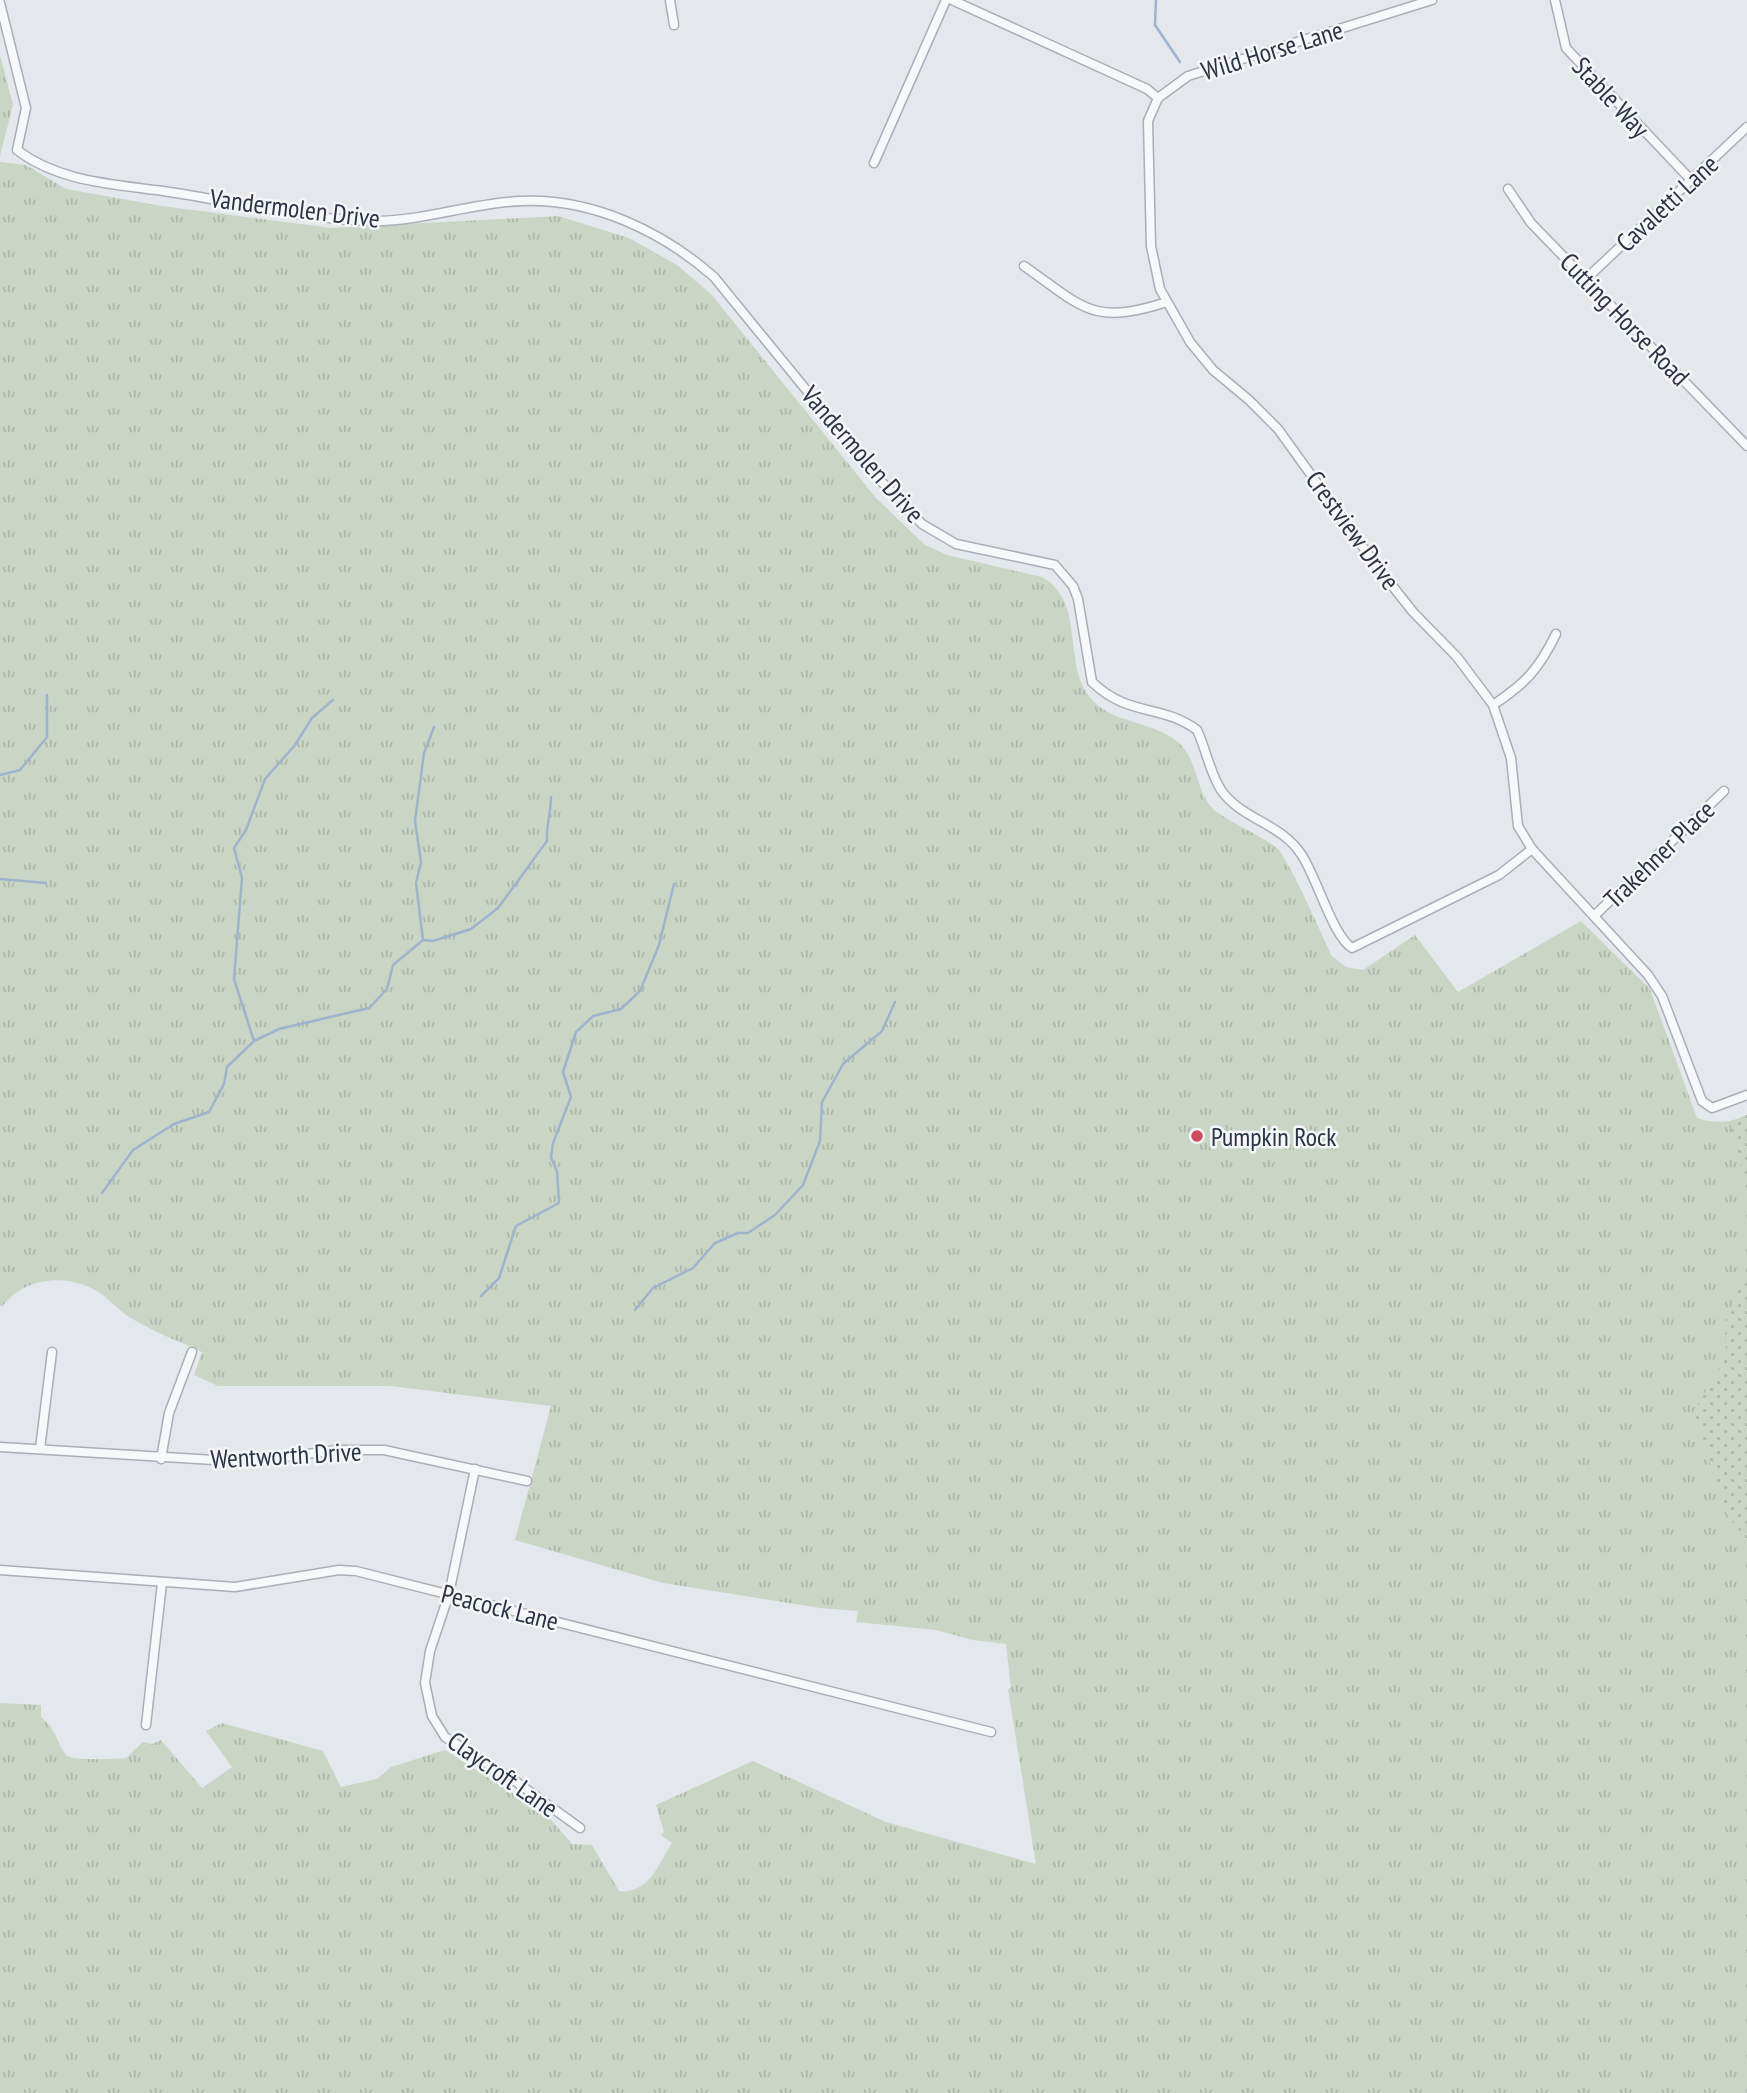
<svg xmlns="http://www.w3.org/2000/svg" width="1747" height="2093" font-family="'PT Sans Narrow',sans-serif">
<defs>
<pattern id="grass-tufts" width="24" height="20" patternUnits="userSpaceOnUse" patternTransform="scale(1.75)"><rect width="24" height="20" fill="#c9d6c5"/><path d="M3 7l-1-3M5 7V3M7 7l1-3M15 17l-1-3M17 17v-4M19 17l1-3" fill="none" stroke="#adb8ab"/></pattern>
<pattern id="park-dots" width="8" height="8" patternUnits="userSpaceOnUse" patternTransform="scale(1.75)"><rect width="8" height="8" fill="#c9d6c5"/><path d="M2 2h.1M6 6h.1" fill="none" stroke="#adb8ab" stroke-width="1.8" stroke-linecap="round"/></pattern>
</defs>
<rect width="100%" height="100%" fill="#e4e7ec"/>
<g fill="url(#grass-tufts)">
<polygon points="0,55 13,105 0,156"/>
<path d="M0,162L26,165L66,189L162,206L332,228L558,216L629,238L677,265L711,294L876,498L925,545L947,555L1042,577C1086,602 1062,660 1089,696C1111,726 1156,719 1182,746C1197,762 1197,792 1212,808C1223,819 1260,835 1276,847C1288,857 1323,937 1332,956L1346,967L1363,970L1415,935L1458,992L1581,921L1650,989L1697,1118C1716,1124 1729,1123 1747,1115V2093H0V1703L41,1705V1717C57,1730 56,1741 66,1755C70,1761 117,1759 126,1758L143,1742L152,1744L161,1740L202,1788L232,1767L206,1731L222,1723L323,1751L341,1787L377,1779L391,1767L445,1750L548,1816L572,1844L592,1845L619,1891C649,1894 657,1866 672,1843L661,1835L664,1832L656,1805L753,1761L886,1822L1036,1864L1008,1689L1011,1688L1006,1644L973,1640L936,1630L856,1622L858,1611L820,1608L663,1583L515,1540L551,1406L391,1386H218L194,1375L202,1352C178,1341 152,1331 129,1317C117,1309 108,1297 95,1290C64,1273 23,1278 2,1307L0,1305Z"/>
</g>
<g fill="url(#park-dots)">
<polygon points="1747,1115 1747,1193 1730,1122"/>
<polygon points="1747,1267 1747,1541 1726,1513 1693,1412 1726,1358 1725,1321"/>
</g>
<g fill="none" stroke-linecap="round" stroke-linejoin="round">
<g stroke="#9fb4cc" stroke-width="2.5">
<polyline points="1156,0 1155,25 1180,62"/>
<polyline points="0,775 20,770 47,737 47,695"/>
<polyline points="0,879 46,883"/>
<polyline points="423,940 416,883 421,862 415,821 424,753 434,727"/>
<path d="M254,1041L279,1029L369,1008L387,989L393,965L423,940L433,941L471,929L498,908L547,841C546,826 551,813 551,797"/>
<polyline points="102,1193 133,1150 174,1124 209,1112 224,1084 227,1067 254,1041 234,979 242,878 234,848 246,830 265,779 295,745 312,718 333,700"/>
<polyline points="481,1296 499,1278 516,1226 559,1203 557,1171 551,1158 553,1143 571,1097 563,1072 576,1032 593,1016 621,1009 640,991 659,945 674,884"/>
<polyline points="635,1310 653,1288 693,1268 715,1243 738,1233 748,1233 775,1215 803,1185 820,1141 822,1102 843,1064 882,1031 895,1002"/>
</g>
<defs>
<g id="minor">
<polyline points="670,0 674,25"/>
<polyline points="952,0 1147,89 1158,98 1148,121 1151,246 1160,289 1190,342 1213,370 1249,400 1278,429 1376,565 1413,612 1457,657 1493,705 1511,758 1518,826 1532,849 1648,975 1662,996 1702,1101 1712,1108 1747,1095"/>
<polyline points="1555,0 1566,48 1691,180"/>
<path d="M0,3L26,108L17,150C59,182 113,184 163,191C234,201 307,221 379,221C427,220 473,203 521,201C592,198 662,231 714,277L879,479L922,524L956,544L1055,565L1073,586L1078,599L1092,682C1130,718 1160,703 1197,730C1206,749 1210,773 1221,790C1241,819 1282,824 1301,854C1317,877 1332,935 1352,948L1499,875L1532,849"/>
<polyline points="1158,98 1188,76 1432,0"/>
<polyline points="874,163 946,0"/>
<polyline points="1508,189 1531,223 1747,446"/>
<path d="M1024,266C1084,308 1092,326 1167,302"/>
<polyline points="1587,278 1747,127"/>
<path d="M1493,705C1525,684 1539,669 1556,634"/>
<polyline points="1594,916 1724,791"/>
<polyline points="0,1447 247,1462 338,1450 384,1450 527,1481"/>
<polyline points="40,1449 52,1352"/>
<polyline points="161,1459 169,1413 192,1352"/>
<polyline points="475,1469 449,1594 430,1651 425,1683 432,1716 445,1737 515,1781 580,1828"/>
<polyline points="0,1570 235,1587 339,1570 356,1571 991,1732"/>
<polyline points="146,1725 162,1583"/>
</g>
</defs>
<use href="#minor" stroke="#a9aeb7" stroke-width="11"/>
<use href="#minor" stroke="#f7f8fa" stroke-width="8"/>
</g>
<circle fill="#d1495b" stroke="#f4f6f9" stroke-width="2.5" cx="1197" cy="1136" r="7"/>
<g text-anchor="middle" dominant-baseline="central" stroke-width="5" stroke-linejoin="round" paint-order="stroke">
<g font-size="26" fill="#2b3445" stroke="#f4f6f9">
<text transform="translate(1272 50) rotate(-17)">Wild Horse Lane</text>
<text transform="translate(1611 97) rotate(47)">Stable Way</text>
<text transform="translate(1667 203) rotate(-43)">Cavaletti Lane</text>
<text transform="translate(295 208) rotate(7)">Vandermolen Drive</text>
<text transform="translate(1625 319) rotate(46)">Cutting Horse Road</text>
<text transform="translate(863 454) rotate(49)">Vandermolen Drive</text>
<text transform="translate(1353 530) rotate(54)">Crestview Drive</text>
<text transform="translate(1659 854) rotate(-44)">Trakehner Place</text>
<text transform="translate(286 1455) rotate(-3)">Wentworth Drive</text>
<text transform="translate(500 1607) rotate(14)">Peacock Lane</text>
<text transform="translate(503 1774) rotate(35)">Claycroft Lane</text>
</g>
<g font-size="26" fill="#2b3445" stroke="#f4f6f9" text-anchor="start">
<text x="1211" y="1136">Pumpkin Rock</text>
</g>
</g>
</svg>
